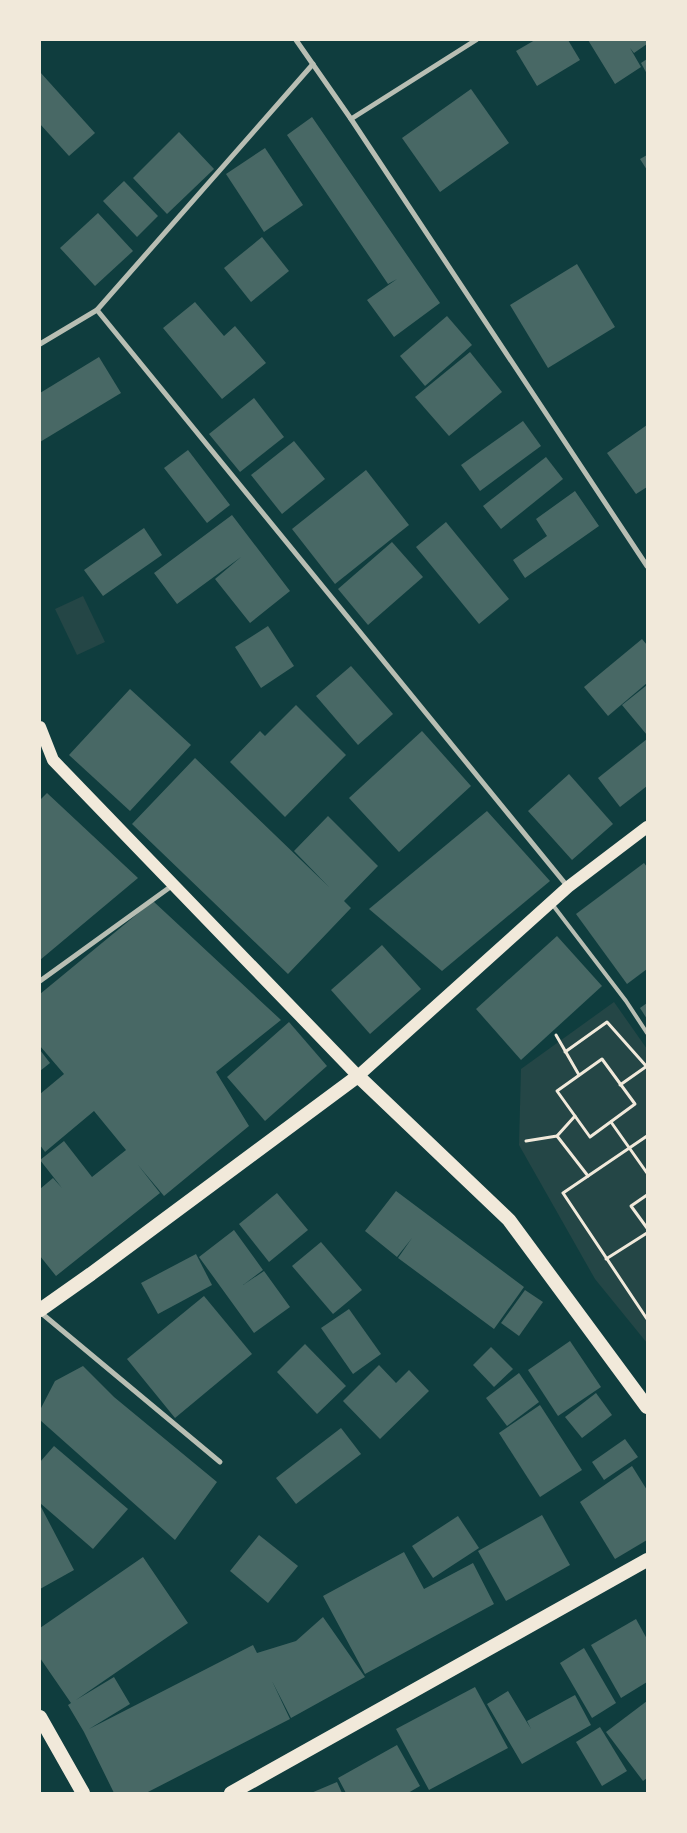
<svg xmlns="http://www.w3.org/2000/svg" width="687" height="1833" font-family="'Fira Sans Condensed',sans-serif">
<rect width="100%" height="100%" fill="#0f3d3e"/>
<g fill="#244646">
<polygon points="83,596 105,642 77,655 55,609"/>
<polygon points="614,1002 647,1049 647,1343 595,1279 519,1145 521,1069"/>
</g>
<g fill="#486865">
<polygon points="535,40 568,40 580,60 537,86 516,51"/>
<polygon points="588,40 646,40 647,44 634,53 630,48 641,67 615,84"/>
<polygon points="647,59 647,74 641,63"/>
<polygon points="40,72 95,133 69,156 40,124"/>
<polygon points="471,89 509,143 440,192 402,138"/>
<polygon points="312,117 440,303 394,337 367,300 397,279 388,284 287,135"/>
<polygon points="179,132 214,169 167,214 133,178"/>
<polygon points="265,148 303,205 264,232 226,174"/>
<polygon points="647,155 647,170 640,159"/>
<polygon points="124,181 158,216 137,237 103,201"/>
<polygon points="98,213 133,251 95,286 60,248"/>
<polygon points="262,237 289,271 251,302 224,268"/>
<polygon points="577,264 615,327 548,368 510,305"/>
<polygon points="195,302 224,336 235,326 266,363 222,399 163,328"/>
<polygon points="447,316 472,345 425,386 400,356"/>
<polygon points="470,352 502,392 449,436 415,397"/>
<polygon points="99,357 121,393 40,442 40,393"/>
<polygon points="254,398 284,437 240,472 209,434"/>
<polygon points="523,421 541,446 480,491 461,465"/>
<polygon points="647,425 647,487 636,494 607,453"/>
<polygon points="294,441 325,479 282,514 251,475"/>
<polygon points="188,450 230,505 207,523 164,468"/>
<polygon points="546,457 563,479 501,529 483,506"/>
<polygon points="366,470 409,525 335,584 292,529"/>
<polygon points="575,491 599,526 525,578 513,560 547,536 536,519"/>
<polygon points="232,515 290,591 250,623 215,579 241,557 177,604 154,573"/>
<polygon points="446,522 509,599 479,624 416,547"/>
<polygon points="144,528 162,555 103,596 84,570"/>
<polygon points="392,542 423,577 368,625 338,589"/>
<polygon points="268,626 294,666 261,688 235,647"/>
<polygon points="642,639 647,645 647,683 608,716 584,687"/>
<polygon points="351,666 393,714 358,745 316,696"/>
<polygon points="647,685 647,735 622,705"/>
<polygon points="130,689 191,745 130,811 69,755"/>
<polygon points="296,705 346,755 285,817 230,762 260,731 265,736"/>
<polygon points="422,731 471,786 399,852 349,798"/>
<polygon points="647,739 647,786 620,807 598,778"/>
<polygon points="195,758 329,887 294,851 328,816 378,866 344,901 351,908 288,974 132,824"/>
<polygon points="569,774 613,824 572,860 528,811"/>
<polygon points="47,793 138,878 40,960 40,800"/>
<polygon points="487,811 550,881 442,971 369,909"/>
<polygon points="644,863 647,867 647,969 627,984 576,914"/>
<polygon points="153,901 281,1020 216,1072 249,1126 164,1196 138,1165 160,1193 56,1276 40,1256 40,1189 53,1178 62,1188 40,1160 64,1141 92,1177 126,1150 94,1111 45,1152 40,1145 40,1094 64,1074 40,1046 40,994"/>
<polygon points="557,936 602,986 521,1060 476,1009"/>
<polygon points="382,945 421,989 370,1034 331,990"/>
<polygon points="647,1003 647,1019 640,1008"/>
<polygon points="289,1022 327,1066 265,1121 227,1077"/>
<polygon points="40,1050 50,1063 40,1071"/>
<polygon points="396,1191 524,1287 494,1329 398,1258 412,1238 397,1257 365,1231"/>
<polygon points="277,1193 308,1230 269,1262 239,1224"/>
<polygon points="234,1230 263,1270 243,1285 264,1271 290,1307 254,1333 199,1257"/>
<polygon points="321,1242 362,1290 333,1314 292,1266"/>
<polygon points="196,1254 212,1285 158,1314 141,1283"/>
<polygon points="525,1290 543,1302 519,1336 501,1323"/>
<polygon points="204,1296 252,1354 175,1418 127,1359"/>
<polygon points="349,1309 381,1354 353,1374 321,1328"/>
<polygon points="570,1341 601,1387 558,1416 528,1370"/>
<polygon points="305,1344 346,1386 317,1414 277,1372"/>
<polygon points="491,1347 513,1369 494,1387 473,1365"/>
<polygon points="379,1365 396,1383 409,1370 429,1391 380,1439 343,1401"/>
<polygon points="83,1366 114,1397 217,1482 175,1540 40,1420 40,1410 55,1381"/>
<polygon points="519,1373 539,1402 507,1426 486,1398"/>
<polygon points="596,1393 612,1415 582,1438 565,1417"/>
<polygon points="540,1405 582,1470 540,1497 499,1433"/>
<polygon points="341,1428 361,1454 296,1504 276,1478"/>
<polygon points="625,1439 638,1457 604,1480 592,1462"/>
<polygon points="54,1446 128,1509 93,1549 40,1503 40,1462"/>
<polygon points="632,1466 647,1490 647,1540 615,1559 580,1502"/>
<polygon points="40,1505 74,1570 40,1589"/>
<polygon points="542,1515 570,1565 506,1601 478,1551"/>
<polygon points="458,1516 479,1548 433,1578 412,1546"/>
<polygon points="259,1535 298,1566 268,1603 230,1571"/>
<polygon points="404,1552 424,1589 473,1563 494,1604 365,1674 323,1596"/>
<polygon points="143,1557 188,1623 76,1700 114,1677 130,1704 89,1729 253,1645 257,1653 296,1641 323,1617 365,1677 291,1718 272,1681 290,1719 146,1793 114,1793 84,1732 68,1705 71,1703 40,1658 40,1628"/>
<polygon points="636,1619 647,1639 647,1682 621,1698 591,1645"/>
<polygon points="584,1648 616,1703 592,1718 560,1663"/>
<polygon points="475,1687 508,1748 429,1790 396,1729"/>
<polygon points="508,1691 531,1729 527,1721 575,1695 591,1725 522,1764 487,1704"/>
<polygon points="647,1701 647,1778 643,1781 606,1732"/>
<polygon points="600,1727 627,1771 602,1786 576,1742"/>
<polygon points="397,1745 420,1786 408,1793 346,1793 338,1778"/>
<polygon points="337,1782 342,1793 311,1793"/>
</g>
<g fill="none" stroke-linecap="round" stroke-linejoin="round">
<g stroke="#f1e9da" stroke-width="3">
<polyline points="556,1035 579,1075"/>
<polyline points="565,1052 607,1022 647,1067"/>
<polygon points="602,1059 635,1104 590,1137 557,1091"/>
<polyline points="620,1085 647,1066"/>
<polyline points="611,1122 647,1173"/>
<polyline points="557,1136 588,1176"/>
<polyline points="647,1136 563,1193 647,1319"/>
<polyline points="526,1141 557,1136 575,1116"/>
<polyline points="647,1195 631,1206 647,1228"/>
<polyline points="606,1259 647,1233"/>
</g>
<polyline stroke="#b8beb3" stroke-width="4" points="552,904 626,1001 647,1033"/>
<g stroke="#b8beb3" stroke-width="5">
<polyline points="296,40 351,119 647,566"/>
<polyline points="351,119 476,40"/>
<polyline points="97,310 568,887"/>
<polyline points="40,344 97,310 313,64"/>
<polyline points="40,981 173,885"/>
<polyline points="40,1312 220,1462"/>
</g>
<polyline stroke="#f1e9da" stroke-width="12" points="40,727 53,760 358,1076 568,887 647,827"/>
<g stroke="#f1e9da" stroke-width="14">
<polyline points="40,1310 91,1274 358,1076 509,1220 647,1407"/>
<polyline points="40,1717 83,1793"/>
<polyline points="231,1793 647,1560"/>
</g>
</g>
<rect width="687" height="1833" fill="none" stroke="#f1e9da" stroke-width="82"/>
</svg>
